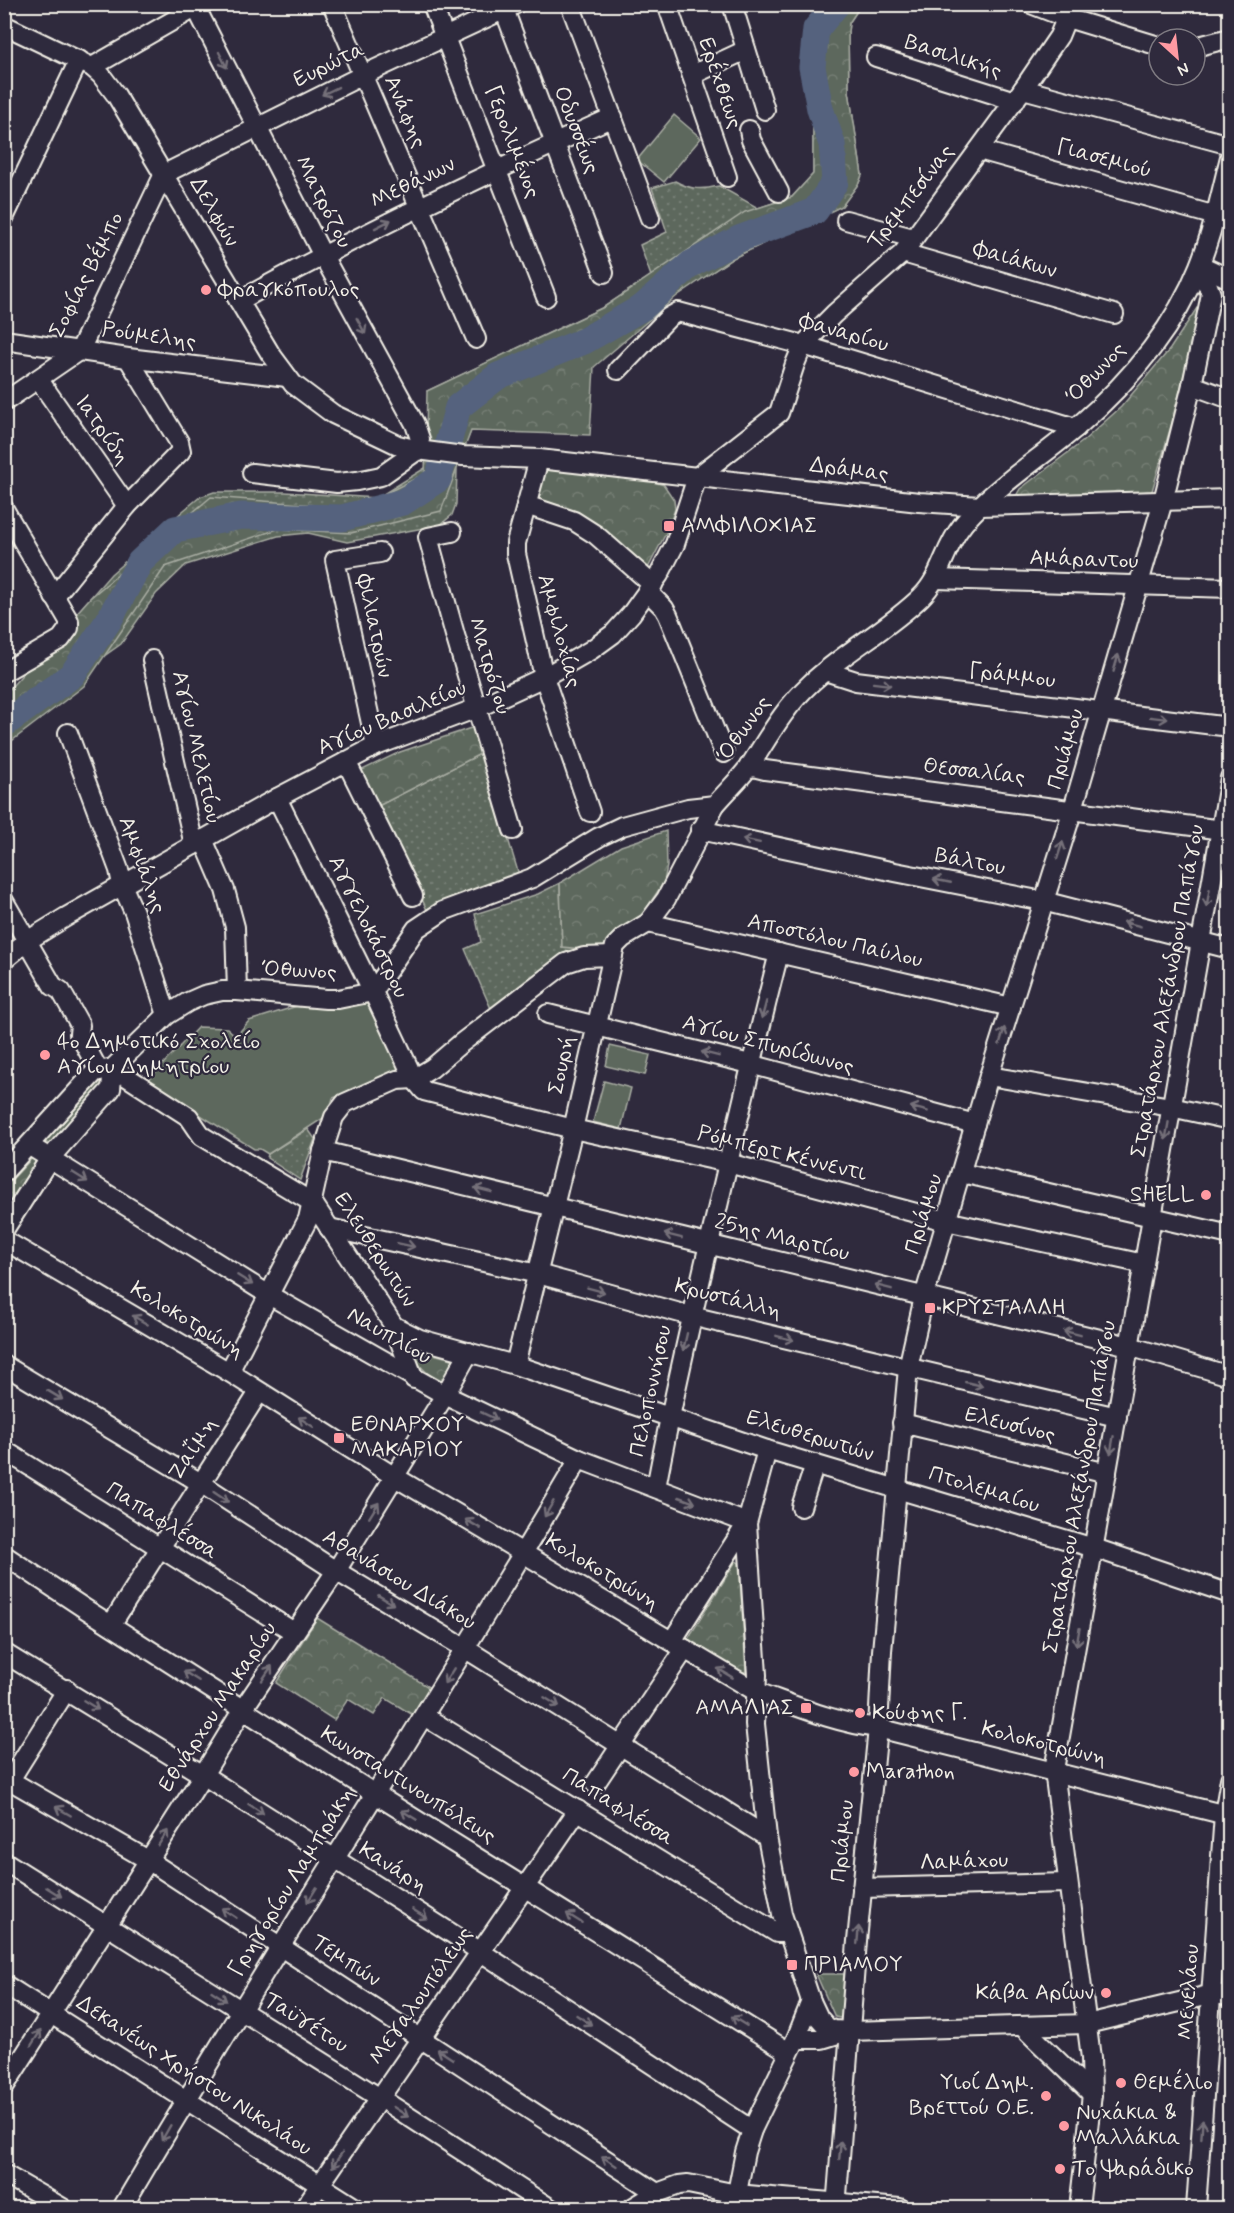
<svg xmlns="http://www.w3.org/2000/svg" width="1234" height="2213" font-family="Mynerve,sans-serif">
<defs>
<pattern id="grass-dots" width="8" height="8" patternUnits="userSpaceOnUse" patternTransform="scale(1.5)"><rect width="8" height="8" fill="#5d685d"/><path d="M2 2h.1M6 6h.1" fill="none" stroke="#757e74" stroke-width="1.8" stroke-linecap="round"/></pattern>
<pattern id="park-crowns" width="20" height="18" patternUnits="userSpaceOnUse" patternTransform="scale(1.5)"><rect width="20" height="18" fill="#5d685d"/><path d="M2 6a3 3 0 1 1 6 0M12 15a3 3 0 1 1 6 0" fill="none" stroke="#757e74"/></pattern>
</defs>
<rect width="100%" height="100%" fill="#2f2a3d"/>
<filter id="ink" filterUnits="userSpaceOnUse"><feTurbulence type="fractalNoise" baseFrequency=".0167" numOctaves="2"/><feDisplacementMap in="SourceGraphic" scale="12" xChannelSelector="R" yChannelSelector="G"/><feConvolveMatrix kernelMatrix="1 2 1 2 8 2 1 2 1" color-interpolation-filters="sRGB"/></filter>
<g filter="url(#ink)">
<g fill="url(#grass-dots)" stroke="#a8aca2" stroke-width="1.5">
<path d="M819,5H861L849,23L848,32L849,91L862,175L859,183L842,206L733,258L471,431L465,445L427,391L604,307L651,276L640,245L667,232L652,188L675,181C691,190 701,190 719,186L758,208L792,197L813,174V123L808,64Z"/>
<polygon points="425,468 457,470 456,504 452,515 440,525 347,542 308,533 278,536 186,565 156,594 121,644 104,656 89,623 76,614 111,574 184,510 200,497 214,492 285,492 377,498"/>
<polygon points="482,753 519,875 428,912 378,806"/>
<polygon points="560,883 562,947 603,951 492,1011 465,949 481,942 475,914 538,894"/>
<polygon points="308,1129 315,1139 300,1180 267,1158 268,1154"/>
</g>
<g fill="url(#park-crowns)" stroke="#a8aca2" stroke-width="1.5">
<polygon points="819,5 861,5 849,23 848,32 849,91 862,175 859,183 842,206 733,258 677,296 594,367 590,435 471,431 441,511 351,533 278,529 165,567 84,686 5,746 5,694 90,598 211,497 356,508 425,474 427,391 604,307 745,212 792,197 813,174 813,119 808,64"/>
<polygon points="1197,308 1200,309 1173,419 1152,491 1148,493 1016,496 1020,489 1082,442 1121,407 1170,349"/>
<polygon points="543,468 644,479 664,485 674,500 675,509 667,531 647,570 533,504"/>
<polygon points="474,727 482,753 378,806 360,771 400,752"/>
<polygon points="666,831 667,866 664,882 640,918 630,923 617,934 603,951 562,947 560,883 621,846"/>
<polygon points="99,1080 103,1081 104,1086 50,1146 45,1141"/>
<polygon points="33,1157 38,1160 37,1164 5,1214 5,1187"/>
<path d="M415,1349L452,1359L454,1363L446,1382L440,1384C429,1374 416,1365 411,1351Z"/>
<polygon points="736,1561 739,1563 746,1671 742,1674 686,1642"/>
<polygon points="317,1618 430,1688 413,1715 385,1698 374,1715 348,1699 334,1720 276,1683"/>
<polygon points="816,1974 844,1974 843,2014 840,2018 835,2017"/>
</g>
<g fill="#5d685d" stroke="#a8aca2" stroke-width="1.5">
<polygon points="674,115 701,138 664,182 637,160"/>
<polygon points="310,1002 369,1002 399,1063 398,1068 390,1076 333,1098 328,1115 268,1154 260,1149 254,1149 147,1081 198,1027 227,1028 236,1036 249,1021"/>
<polygon points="610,1046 650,1055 645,1075 606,1066"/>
<polygon points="604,1081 631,1088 621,1129 593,1122"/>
</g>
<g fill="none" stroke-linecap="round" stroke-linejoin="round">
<polyline stroke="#54627e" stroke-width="27" points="4,724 72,675 109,620 140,562 175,529 241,516 342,518 403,502 438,479 458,407 498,376 584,341 643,307 691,264 739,239 815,211 835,182 832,144 820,109 812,67 816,29 837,4"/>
<defs>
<g id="minor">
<polyline points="332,4 476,339"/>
<polyline points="432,4 546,297"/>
<polyline points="502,4 604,273"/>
<polyline points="570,4 650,218"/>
<polyline points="667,4 727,177"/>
<polyline points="732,4 765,110"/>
<polyline points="1031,4 1067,18 1159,46"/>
<polyline points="196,8 322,254 415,424 420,439 418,450"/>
<polyline points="4,25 92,67 101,75 116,95 270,353 293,384 333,414 398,445 418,450 463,456 539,459 919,502 980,506 1230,499"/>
<polyline points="1195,47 1230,38"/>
<polyline points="876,57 1015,101"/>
<polyline points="92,67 202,4"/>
<polyline points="692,75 746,50"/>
<polyline points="1023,89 1230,145"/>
<polyline points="749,130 751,140 779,192"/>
<polyline points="979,150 1216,216"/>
<polyline points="4,218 79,60"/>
<polyline points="846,220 913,238"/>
<polyline points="903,253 1114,314"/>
<polyline points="1200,265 1230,279"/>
<path d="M239,301C361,233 486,174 613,117"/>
<polyline points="4,340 128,358 287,377"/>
<polyline points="618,370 669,317 678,312 803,345 1076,428"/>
<polyline points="39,380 127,506"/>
<polyline points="1192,385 1230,399"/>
<polyline points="4,402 80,350 164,174 363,75 516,4"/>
<polyline points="539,459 516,543 516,554 544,677 590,812"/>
<polyline points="252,473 337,483 357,481 381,476 418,450"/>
<polyline points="526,505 574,521 596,535 653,585"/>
<polyline points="4,509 69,621 69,628 61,639 4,672"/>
<polyline points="452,532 428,537 455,635 513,830"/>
<polyline points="936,579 1230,588"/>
<polyline points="648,592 664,608 668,615 724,753"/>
<polyline points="54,597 127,506 181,451 179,442 128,358"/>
<polyline points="152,660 194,845"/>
<polyline points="825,671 856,681 1230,727"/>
<polyline points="68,733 119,870 122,885 134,912 167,1015"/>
<polyline points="376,746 335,560 380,553"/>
<polyline points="346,761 413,896"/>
<polyline points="749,766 765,770 1230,831"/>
<polyline points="277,798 373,992 414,1079 424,1091 573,1129 728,1163 946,1221 1144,1264"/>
<polyline points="700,830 895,872 1043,901 1230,949"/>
<polyline points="203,839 225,890 235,927 237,991"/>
<polyline points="4,901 53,986 61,991 80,1025 79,1034 99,1071"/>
<polyline points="648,923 1011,1007"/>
<polyline points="4,960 27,941 66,917 277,798 376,746 477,708 544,677 591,650 613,634 631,614 659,575 675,544 697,477 779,413 795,364 803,345 834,314 903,253 1023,89 1059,36 1072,4"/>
<polyline points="548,1014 750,1064 975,1124"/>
<polyline points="113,1068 189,1117 202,1136 313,1203 394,1326 420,1339 515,1365 767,1450 1094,1548 1230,1594"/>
<polyline points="989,1076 1171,1107 1230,1120"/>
<polyline points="30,1146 269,1295 445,1395 579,1459 747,1523"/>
<polyline points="323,1151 1129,1346 1230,1376"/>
<path d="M4,1172L95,1072L113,1068L167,1015L188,1002L204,995L222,991H237L326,999H338L373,992L416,929L443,911L532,878L599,837L622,826L688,808L715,805C727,791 741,778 751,764C769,736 785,707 810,684C844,652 887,630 921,597C941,578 944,549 961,527C966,520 973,513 979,507C1009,477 1046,454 1077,427C1129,382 1174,329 1199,266C1213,231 1221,193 1230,157"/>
<polyline points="962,1173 1230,1235"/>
<polyline points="329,1228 538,1274 691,1316 1117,1417"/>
<polyline points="4,1230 50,1158 111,1089 113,1068"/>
<path d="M4,1240L229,1372L395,1477L757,1692C796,1706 836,1723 878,1728L1230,1816"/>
<polyline points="394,1326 414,1379"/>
<polyline points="4,1365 199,1482 336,1571 466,1649 767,1837"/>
<polyline points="515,1365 573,1129 615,946 623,938 648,923 666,899 715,805"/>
<polyline points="229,1372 308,1219 323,1151 334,1117 345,1103 397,1080 414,1079 432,1068 460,1044 566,963 584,957 613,956"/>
<polyline points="902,1423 1107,1473"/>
<polyline points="4,1450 294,1632"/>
<polyline points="767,1450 747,1523 757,1675 755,1724 767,1837 782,1914 811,2001 819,2018 828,2028 834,2030 850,2031 1087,2024 1213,1994 1230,1996"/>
<path d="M656,1488C671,1406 690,1325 709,1244C732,1147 754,1050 779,953"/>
<polyline points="801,1507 815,1464"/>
<polyline points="4,1555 84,1608 375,1794 789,2052"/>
<polyline points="111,1625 259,1392"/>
<polyline points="672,1641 747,1523"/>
<polyline points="4,1653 203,1775 481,1952 752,2130"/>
<polyline points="424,1716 777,1933 788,1933"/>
<polyline points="4,1777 148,1860 657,2193"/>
<polyline points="10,1780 67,1689"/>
<polyline points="595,1784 685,1649"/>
<polyline points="4,1861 380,2098 550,2208"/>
<polyline points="862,1888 1067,1883"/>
<polyline points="4,1984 356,2208"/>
<polyline points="1022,2026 1092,2094"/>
<polyline points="796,2039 822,2039 845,2032"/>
<polyline points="4,2087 203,1775 243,1709 336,1571 445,1395 469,1352"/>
<polyline points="4,2174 63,2208"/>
<path d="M122,2208C270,1956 431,1711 579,1459"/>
<polyline points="304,2208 578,1810"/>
<polyline points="632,2208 657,2193 679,2185 688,2184 737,2194 900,2208"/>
<polyline points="734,2208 745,2152 752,2130 796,2039 811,2001"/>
<polyline points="836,2208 857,1941 878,1728 882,1651 908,1368 924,1297 989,1076 1073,809 1163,501 1192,385 1211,294 1200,265"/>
<polyline points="1079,2208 1092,2094 1091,2058 1054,1770 1230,778"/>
<polyline points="1196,2208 1224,1814 1230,1779"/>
</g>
</defs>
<use href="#minor" stroke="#f4f1e8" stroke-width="22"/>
<use href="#minor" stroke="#2f2a3d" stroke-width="18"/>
</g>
<defs><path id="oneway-shaft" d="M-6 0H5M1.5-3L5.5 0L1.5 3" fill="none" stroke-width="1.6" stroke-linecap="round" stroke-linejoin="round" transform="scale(1.5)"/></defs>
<g stroke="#747079">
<use href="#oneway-shaft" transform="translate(223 60) rotate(63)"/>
<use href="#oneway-shaft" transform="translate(330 91) rotate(154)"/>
<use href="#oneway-shaft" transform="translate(383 224) rotate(-27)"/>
<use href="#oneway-shaft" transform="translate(361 326) rotate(61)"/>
<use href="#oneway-shaft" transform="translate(1116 663) rotate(-74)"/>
<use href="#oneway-shaft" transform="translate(882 684) rotate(7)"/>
<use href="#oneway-shaft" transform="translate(1159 718) rotate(7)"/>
<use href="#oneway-shaft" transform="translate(751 841) rotate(-168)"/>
<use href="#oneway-shaft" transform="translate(1060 850) rotate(-72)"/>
<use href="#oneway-shaft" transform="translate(942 881) rotate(-169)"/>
<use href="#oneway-shaft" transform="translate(1208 898) rotate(100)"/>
<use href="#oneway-shaft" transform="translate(1132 924) rotate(-165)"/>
<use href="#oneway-shaft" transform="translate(764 1010) rotate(105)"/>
<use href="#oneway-shaft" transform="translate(1002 1036) rotate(-73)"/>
<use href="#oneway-shaft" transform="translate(710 1054) rotate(-166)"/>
<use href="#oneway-shaft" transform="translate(919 1109) rotate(-165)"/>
<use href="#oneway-shaft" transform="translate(1167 1131) rotate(100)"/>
<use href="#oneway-shaft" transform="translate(80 1177) rotate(32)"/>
<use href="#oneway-shaft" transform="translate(483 1190) rotate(-166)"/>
<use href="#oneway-shaft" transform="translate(673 1236) rotate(-166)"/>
<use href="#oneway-shaft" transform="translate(406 1245) rotate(12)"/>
<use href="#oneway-shaft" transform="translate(245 1280) rotate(32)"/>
<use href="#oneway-shaft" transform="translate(883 1287) rotate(-166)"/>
<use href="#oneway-shaft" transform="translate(596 1290) rotate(15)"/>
<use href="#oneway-shaft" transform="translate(140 1320) rotate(-150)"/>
<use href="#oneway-shaft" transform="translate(1072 1333) rotate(-166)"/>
<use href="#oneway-shaft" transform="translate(785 1338) rotate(14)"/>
<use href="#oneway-shaft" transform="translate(685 1342) rotate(103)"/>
<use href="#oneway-shaft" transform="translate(974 1384) rotate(13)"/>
<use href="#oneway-shaft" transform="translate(55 1395) rotate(31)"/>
<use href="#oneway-shaft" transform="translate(489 1416) rotate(25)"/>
<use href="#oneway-shaft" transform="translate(306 1422) rotate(-147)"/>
<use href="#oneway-shaft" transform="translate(1112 1445) rotate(100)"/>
<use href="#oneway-shaft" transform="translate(221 1497) rotate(34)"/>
<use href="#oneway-shaft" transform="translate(687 1500) rotate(20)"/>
<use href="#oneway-shaft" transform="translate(549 1509) rotate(120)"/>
<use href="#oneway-shaft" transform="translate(374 1510) rotate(-58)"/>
<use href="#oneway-shaft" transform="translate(473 1524) rotate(-149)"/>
<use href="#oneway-shaft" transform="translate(386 1600) rotate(31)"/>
<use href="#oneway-shaft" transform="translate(1078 1637) rotate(100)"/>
<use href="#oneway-shaft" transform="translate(267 1673) rotate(-56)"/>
<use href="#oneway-shaft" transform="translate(725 1673) rotate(-149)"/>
<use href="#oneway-shaft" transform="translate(191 1676) rotate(-148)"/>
<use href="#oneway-shaft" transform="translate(449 1676) rotate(122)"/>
<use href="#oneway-shaft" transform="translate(552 1702) rotate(32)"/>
<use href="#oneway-shaft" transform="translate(91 1705) rotate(32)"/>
<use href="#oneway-shaft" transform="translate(256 1809) rotate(33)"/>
<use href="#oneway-shaft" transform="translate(63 1811) rotate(-150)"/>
<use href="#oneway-shaft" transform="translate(409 1815) rotate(-148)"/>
<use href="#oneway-shaft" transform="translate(163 1838) rotate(-57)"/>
<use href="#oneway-shaft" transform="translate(54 1892) rotate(32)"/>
<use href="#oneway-shaft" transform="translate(312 1895) rotate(122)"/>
<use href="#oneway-shaft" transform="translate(229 1913) rotate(-147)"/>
<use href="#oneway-shaft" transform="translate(420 1914) rotate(32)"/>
<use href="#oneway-shaft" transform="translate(574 1918) rotate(-148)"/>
<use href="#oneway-shaft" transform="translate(858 1935) rotate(-85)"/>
<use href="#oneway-shaft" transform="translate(219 1996) rotate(33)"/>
<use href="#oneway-shaft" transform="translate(584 2020) rotate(33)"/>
<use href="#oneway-shaft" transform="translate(739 2021) rotate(-148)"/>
<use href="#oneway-shaft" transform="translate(36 2038) rotate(-57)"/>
<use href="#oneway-shaft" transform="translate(445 2054) rotate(-147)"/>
<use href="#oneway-shaft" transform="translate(401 2112) rotate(33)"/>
<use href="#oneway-shaft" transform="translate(1202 2129) rotate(-86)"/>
<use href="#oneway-shaft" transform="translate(166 2133) rotate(120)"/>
<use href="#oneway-shaft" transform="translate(840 2150) rotate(-85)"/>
<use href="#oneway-shaft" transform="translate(337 2160) rotate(124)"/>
<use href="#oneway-shaft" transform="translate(609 2161) rotate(-147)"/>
</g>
</g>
<g fill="#ff9aa2" stroke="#2f2a3d" stroke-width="2">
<circle cx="206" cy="290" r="6"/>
<rect x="663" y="520" width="12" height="12" rx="3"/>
<circle cx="45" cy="1055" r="6"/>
<circle cx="1206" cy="1195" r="6"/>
<rect x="924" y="1302" width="12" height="12" rx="3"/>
<rect x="333" y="1432" width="12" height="12" rx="3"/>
<rect x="800" y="1702" width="12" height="12" rx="3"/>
<circle cx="860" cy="1713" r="6"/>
<circle cx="854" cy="1772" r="6"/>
<rect x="786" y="1959" width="12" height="12" rx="3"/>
<circle cx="1106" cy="1993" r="6"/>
<circle cx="1121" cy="2083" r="6"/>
<circle cx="1046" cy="2096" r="6"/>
<circle cx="1064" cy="2126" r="6"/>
<circle cx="1060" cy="2169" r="6"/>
</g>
<g text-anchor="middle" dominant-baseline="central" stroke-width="4.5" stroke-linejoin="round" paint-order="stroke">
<g font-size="22" fill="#f4f1e8" stroke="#2f2a3d">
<text transform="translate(953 57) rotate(18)">Βασιλικής</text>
<text transform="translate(329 65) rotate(-26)">Ευρώτα</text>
<text transform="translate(720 83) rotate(71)">Ερέχθεως</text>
<text transform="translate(405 112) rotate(67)">Ανάφης</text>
<text transform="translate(576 130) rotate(69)">Οδυσσέως</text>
<text transform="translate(512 142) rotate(69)">Γερολιμένος</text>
<text transform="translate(1104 159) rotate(15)">Γιασεμιού</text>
<text transform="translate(413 183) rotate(-26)">Μεθάνων</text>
<text transform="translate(911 197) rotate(-52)">Τρεμπεσίνας</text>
<text transform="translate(323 202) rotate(63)">Ματρόζου</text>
<text transform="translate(214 212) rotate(60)">Δελφών</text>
<text transform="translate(1015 260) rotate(16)">Φαιάκων</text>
<text transform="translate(87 275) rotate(-63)">Σοφίας Βέμπο</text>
<text transform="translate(844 333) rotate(16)">Φαναρίου</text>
<text transform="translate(149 336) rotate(8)">Ρούμελης</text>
<text transform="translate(1096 373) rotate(-46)">Όθωνος</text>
<text transform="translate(102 430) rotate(55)">Ιατρίδη</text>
<text transform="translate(849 470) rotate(7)">Δράμας</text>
<text transform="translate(1084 560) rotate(2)">Αμάραντου</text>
<text transform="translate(374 626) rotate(78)">Φιλιατρών</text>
<text transform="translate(559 631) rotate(75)">Αμφιλοχίας</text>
<text transform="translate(489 666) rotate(73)">Ματρόζου</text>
<text transform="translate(1012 676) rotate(7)">Γράμμου</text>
<text transform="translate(392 718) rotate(-23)">Αγίου Βασιλείου</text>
<text transform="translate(744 729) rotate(-54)">Όθωνος</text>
<text transform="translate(196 747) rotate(77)">Αγίου Μελετίου</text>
<text transform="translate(1066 749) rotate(-74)">Πριάμου</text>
<text transform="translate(974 772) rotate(7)">Θεσσαλίας</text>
<text transform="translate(970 862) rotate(11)">Βάλτου</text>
<text transform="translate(142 865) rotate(70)">Αμφιάλης</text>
<text transform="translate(368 927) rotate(64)">Αγγελοκάστρου</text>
<text transform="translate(835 941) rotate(13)">Αποστόλου Παύλου</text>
<text transform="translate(299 971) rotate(3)">Όθωνος</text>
<text transform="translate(1168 991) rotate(-80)">Στρατάρχου Αλεξάνδρου Παπάγου</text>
<text transform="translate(768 1045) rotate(15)">Αγίου Σπυρίδωνος</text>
<text transform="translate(562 1065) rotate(-78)">Σουρή</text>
<text transform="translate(782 1154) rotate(14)">Ρόμπερτ Κέννεντι</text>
<text transform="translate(924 1214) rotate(-73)">Πριάμου</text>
<text transform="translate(782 1238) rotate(14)">25ης Μαρτίου</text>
<text transform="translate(375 1250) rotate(57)">Ελευθερωτών</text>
<text transform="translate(728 1299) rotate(14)">Κρυστάλλη</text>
<text transform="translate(187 1320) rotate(31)">Κολοκοτρώνη</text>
<text transform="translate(389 1336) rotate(30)">Ναυπλίου</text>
<text transform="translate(651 1391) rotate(-78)">Πελοποννήσου</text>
<text transform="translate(1010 1425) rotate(14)">Ελευσίνος</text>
<text transform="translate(810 1436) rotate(17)">Ελευθερωτών</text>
<text transform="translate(193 1449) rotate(-57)">Ζαΐμη</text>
<text transform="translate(1080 1487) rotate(-80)">Στρατάρχου Αλεξάνδρου Παπάγου</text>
<text transform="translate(984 1490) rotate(17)">Πτολεμαίου</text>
<text transform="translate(162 1521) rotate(32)">Παπαφλέσσα</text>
<text transform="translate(602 1572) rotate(31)">Κολοκοτρώνη</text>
<text transform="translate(399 1580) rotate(31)">Αθανάσιου Διάκου</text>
<text transform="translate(218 1707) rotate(-57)">Εθνάρχου Μακαρίου</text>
<text transform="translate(1044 1744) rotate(14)">Κολοκοτρώνη</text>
<text transform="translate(408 1785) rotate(32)">Κωνσταντινουπόλεως</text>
<text transform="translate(618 1807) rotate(32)">Παπαφλέσσα</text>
<text transform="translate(843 1841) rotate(-84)">Πριάμου</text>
<text transform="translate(964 1862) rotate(-2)">Λαμάχου</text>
<text transform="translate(393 1868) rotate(32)">Κανάρη</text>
<text transform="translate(292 1882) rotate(-58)">Γρηγορίου Λαμπράκη</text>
<text transform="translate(346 1961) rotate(33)">Τεμπών</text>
<text transform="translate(1189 1992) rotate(-86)">Μενελάου</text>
<text transform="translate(421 1996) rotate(-55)">Μεγαλουπόλεως</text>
<text transform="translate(306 2023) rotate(32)">Ταϋγέτου</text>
<text transform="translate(194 2076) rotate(33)">Δεκανέως Χρήστου Νικολάου</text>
</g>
<g font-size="22" fill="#f4f1e8" stroke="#2f2a3d" text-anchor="start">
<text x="218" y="290">Φραγκόπουλος</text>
<text x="681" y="526">ΑΜΦΙΛΟΧΙΑΣ</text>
<text x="57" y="1042">4ο Δημοτικό Σχολείο<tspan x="57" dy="25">Αγίου Δημητρίου</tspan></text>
<text x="1194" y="1195" text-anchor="end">SHELL</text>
<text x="942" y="1308">ΚΡΥΣΤΑΛΛΗ</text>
<text x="351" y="1425">ΕΘΝΑΡΧΟΥ<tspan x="351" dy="25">ΜΑΚΑΡΙΟΥ</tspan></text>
<text x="794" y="1708" text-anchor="end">ΑΜΑΛΙΑΣ</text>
<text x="872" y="1713">Κούφης Γ.</text>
<text x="866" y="1772">Marathon</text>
<text x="804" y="1965">ΠΡΙΑΜΟΥ</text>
<text x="1094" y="1993" text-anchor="end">Κάβα Αρίων</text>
<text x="1034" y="2083" text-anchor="end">Υιοί Δημ.<tspan x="1034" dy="25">Βρεττού Ο.Ε.</tspan></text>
<text x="1133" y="2083">Θεμέλιο</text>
<text x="1076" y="2113">Νυχάκια &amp;<tspan x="1076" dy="25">Μαλλάκια</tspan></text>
<text x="1072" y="2169">Το Ψαράδικο</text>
</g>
</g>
<rect width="1234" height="2213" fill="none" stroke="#2f2a3d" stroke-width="24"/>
<rect x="12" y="12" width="1210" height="2189" fill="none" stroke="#f4f1e8" stroke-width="2" filter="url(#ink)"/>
<g transform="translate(1177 57) rotate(153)"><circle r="28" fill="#2f2a3d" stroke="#7e7a81" stroke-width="1.5"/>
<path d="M0-4.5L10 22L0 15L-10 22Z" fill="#ff9aa2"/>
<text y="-9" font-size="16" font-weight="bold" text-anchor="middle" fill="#f4f1e8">N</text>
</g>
</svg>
